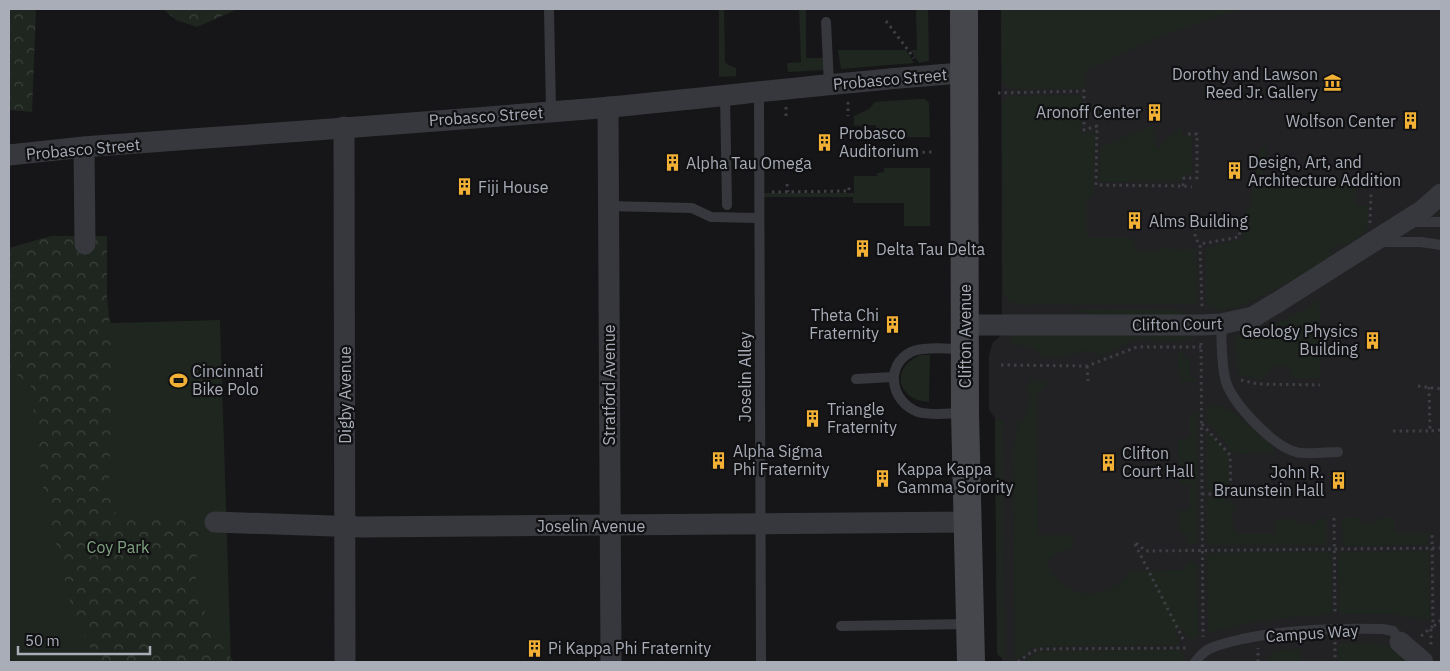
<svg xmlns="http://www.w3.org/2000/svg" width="1450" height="671" font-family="'IBM Plex Sans',sans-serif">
<defs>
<pattern id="forest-crowns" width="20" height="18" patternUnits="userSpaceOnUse" patternTransform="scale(1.25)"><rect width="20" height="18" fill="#1e261f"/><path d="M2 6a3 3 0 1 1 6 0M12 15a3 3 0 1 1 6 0" fill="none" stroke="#3c433d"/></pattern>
</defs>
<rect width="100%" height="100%" fill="#161618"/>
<polygon fill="#222225" points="1001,9 1441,9 1441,662 1002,662 1002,658 997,654 995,418 989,410 989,355 993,342 1002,335"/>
<g fill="#1e261f">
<polygon points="719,9 724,9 725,62 728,65 736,68 736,76 719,77"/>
<polygon points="799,9 806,9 806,58 823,58 824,70 788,72 787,63 801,62"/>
<polygon points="916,9 928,9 929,61 919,63 911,50 917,50"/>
<polygon points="1001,9 1239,9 1152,40 1084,71 1084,89 1014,89 1006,86 1002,81"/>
<polygon points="838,50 906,50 914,63 841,69"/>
<path d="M1081,95L1082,133L1095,131L1094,197H1087V238H1134L1135,251L1158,252V248L1189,250V248H1196V304L1018,305C1008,303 1004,297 1003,288L1002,104L1010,96Z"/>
<polygon points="917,99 925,99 929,103 930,137 884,137 884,132 876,132 876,125 854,126 854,116 869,109 875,102"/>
<polygon points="1153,125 1157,149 1182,126 1182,135 1192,136 1192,175 1182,175 1182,181 1099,182 1100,147"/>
<path d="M1260,147L1267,148L1262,180L1355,182V206H1368L1367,231L1347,246L1341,243L1330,250L1333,255C1303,274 1253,306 1219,311L1206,305V247L1241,239L1246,209H1250Z"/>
<polygon points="884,168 930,168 930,226 904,226 904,203 853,203 853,197 762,197 762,193 854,193 854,176 877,176 877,173 884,172"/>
<path d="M1319,300L1320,378H1292L1289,369L1281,365L1271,368L1264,379H1255L1239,374L1236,355L1235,334C1264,333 1295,315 1319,300Z"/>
<polygon points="1177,309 1190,317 1111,318 1071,310"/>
<polygon points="220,320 231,662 9,662 9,326"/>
<polygon points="1197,334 1197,336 1178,342 1137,339 1098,357 1089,350 1068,355 1067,357 1044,357 1033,348 1012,344 1012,335"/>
<polygon points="1180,352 1190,361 1190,378 1196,378 1196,381 1181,382 1181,373 1178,373 1178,353"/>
<path d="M920,355H930L929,402C896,400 890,368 920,355Z"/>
<path d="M1031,379H1035V381H1045V390H1037L1038,535H1073V548L1061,552L1047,561C1054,588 1086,601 1110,589C1118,584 1124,577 1131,571L1185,570L1186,563L1197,562L1198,634L1194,639L1187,638L1182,628L1175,631L1180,643L1177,645L1038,647L1032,649L1015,661L1013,454L1018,421L1023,422L1031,395L1026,393Z"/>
<polygon points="1207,405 1221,406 1234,412 1272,446 1275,453 1234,454 1207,421"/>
<polygon points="1190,413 1197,413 1197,541 1194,544 1188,544 1187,533 1179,533 1179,510 1190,510 1190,485 1179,484 1178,439 1190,438"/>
<polygon points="1003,420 1004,660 997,654 995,421"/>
<polygon points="1207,433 1209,433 1229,455 1229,488 1227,488 1226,491 1207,491"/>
<polygon points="1207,497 1226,498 1226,501 1234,501 1234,511 1230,511 1231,516 1234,516 1234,520 1231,520 1231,524 1234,524 1235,534 1276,534 1275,519 1298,519 1298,524 1316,524 1316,519 1327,518 1327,545 1210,545 1207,543"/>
<polygon points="1342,518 1359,518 1360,524 1378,523 1378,518 1394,518 1394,533 1430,533 1427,545 1343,546"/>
<polygon points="1427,551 1429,552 1430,620 1391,614 1339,614 1338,555 1343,552"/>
<path d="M1327,552L1332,555V614C1291,617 1247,620 1208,634L1207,555L1210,553Z"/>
<polygon points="1360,643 1397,646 1414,662 1338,662 1338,644"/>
<polygon points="1302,649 1302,662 1265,662 1275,650"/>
<polygon points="1178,650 1184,654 1182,662 1021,662 1040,651"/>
</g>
<g fill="url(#forest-crowns)">
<polygon points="9,9 36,9 32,112 9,110"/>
<polygon points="163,9 238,9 197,27 176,20"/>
<polygon points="51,236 107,236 107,297 112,343 109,486 117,519 203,519 194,571 210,631 234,662 97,662 71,606 43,488 31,386 11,370 9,370 9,248"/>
</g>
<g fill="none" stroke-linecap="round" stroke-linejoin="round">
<g stroke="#3d3f44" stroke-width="3" stroke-dasharray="2.5 4" stroke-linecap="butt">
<polyline points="886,21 914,58"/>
<polyline points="998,93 1084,91 1084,130 1097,126 1096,185 1183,186 1192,187"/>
<polyline points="848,102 848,116"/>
<polyline points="786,107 786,117"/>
<polyline points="877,153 932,152"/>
<polyline points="787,184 788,192"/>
<polyline points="1183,186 1184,178 1197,178 1197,134 1186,134 1185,133"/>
<polyline points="772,192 849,191 849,184"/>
<polyline points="1196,221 1195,238 1200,244 1202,307"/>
<polyline points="1370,223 1371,193"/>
<polyline points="1190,225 1241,225 1239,237 1200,244"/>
<polyline points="1201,343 1203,637"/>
<polyline points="1001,365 1087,366 1137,347 1201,347"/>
<polyline points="1087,366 1088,381"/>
<polyline points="1241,380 1258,384 1320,385"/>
<polyline points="1418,386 1441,389"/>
<polyline points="1429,387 1430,431 1441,430"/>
<polyline points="1202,424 1230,455 1231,494 1234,494"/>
<polyline points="1393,431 1430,431"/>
<polyline points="1202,494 1231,494"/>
<polyline points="1334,518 1335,615"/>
<polyline points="1136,543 1146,551 1441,548"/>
<polyline points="1135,544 1183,639"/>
<polyline points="1434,626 1441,620"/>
<polyline points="1431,629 1431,645"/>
<polyline points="1421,636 1433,626 1432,533"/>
<polyline points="1335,642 1335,662"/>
<polyline points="1018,662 1030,653 1038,649 1187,648"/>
<polyline points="1258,662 1258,648"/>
</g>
<g stroke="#37383d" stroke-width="10">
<polyline points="549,9 551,111"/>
<polyline points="826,22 829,84"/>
<polyline points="759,92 761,662"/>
<polyline points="725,96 727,205"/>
<polyline points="608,206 692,208 711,217 759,218"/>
<polyline points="1410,222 1441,222"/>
<polyline points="1380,242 1421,242 1441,245"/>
<path d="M1221,324C1222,343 1221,365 1226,382C1234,405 1273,446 1296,452C1305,455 1328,452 1338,452"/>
<polyline points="856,379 893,377"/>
<path d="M964,413C950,413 932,416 918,412C891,402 884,366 911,352C923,346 950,349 964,349"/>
<polyline points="841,626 970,624"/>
<path d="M1195,662C1199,657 1203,652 1209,649C1219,644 1231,642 1242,639C1288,629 1336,628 1383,629L1393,631L1400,642"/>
</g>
<g stroke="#37383d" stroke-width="21">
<polyline points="608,107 611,662"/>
<polyline points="344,127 345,662"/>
<polyline points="84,147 85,244"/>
<path d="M9,155L84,147C259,134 435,122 610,107C728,96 846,81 964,73"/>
<polyline points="965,325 1202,325 1221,324 1253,317 1278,302 1423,210 1441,194"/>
<polyline points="215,522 361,527 968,522"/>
<polyline points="1400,642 1423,662"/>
</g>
<polyline stroke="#45474d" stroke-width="28" points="964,9 965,413 971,662"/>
</g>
<defs>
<symbol id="museum-bare" viewBox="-9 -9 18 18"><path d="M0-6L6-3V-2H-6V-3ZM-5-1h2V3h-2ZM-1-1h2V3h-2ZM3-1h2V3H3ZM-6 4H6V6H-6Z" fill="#f2b134" stroke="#111113" stroke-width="2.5" paint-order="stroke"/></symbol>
<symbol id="building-bare" viewBox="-9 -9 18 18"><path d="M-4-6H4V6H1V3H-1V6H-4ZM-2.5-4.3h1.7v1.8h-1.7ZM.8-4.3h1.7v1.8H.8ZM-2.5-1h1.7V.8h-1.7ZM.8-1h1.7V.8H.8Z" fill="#f2b134" stroke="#111113" stroke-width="2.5" paint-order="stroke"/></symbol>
<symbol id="stadium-bare" viewBox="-9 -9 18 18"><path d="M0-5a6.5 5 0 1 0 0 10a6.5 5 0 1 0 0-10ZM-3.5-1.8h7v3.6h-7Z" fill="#f2b134" stroke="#111113" stroke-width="2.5" paint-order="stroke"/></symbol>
</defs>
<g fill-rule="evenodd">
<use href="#museum-bare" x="1320" y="70" width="25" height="25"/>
<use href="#building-bare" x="1142" y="100" width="25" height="25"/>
<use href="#building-bare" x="1398" y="108" width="25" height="25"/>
<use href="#building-bare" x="812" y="130" width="25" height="25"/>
<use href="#building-bare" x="660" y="150" width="25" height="25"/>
<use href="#building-bare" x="1222" y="158" width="25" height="25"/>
<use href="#building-bare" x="452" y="174" width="25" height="25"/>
<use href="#building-bare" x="1122" y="208" width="25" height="25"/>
<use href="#building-bare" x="850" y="236" width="25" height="25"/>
<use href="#building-bare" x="880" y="312" width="25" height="25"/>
<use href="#building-bare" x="1360" y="328" width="25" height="25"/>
<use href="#stadium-bare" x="166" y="368" width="25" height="25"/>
<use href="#building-bare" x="800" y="406" width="25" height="25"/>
<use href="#building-bare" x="706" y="448" width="25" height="25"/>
<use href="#building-bare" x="1096" y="450" width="25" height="25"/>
<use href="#building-bare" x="870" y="466" width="25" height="25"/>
<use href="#building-bare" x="1326" y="468" width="25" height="25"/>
<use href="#building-bare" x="522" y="636" width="25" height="25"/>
</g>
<g text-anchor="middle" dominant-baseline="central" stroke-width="4.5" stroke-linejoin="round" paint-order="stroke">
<g font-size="16" fill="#a8adb8" stroke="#111113" text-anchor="start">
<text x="1318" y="74" text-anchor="end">Dorothy and Lawson<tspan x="1318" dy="18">Reed Jr. Gallery</tspan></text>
<text x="1141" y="112" text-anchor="end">Aronoff Center</text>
<text x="1396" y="121" text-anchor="end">Wolfson Center</text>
<text x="839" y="133">Probasco<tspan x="839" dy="18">Auditorium</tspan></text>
<text x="1248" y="162">Design, Art, and<tspan x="1248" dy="18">Architecture Addition</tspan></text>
<text x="686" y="163">Alpha Tau Omega</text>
<text x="478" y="187">Fiji House</text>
<text x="1149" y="221">Alms Building</text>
<text x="876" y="249">Delta Tau Delta</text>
<text x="879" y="315" text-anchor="end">Theta Chi<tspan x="879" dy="18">Fraternity</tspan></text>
<text x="1358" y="331" text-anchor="end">Geology Physics<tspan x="1358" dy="18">Building</tspan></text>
<text x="192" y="371">Cincinnati<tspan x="192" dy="18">Bike Polo</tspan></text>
<text x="827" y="409">Triangle<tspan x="827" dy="18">Fraternity</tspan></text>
<text x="733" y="451">Alpha Sigma<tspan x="733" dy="18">Phi Fraternity</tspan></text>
<text x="1122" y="453">Clifton<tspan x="1122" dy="18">Court Hall</tspan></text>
<text x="897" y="469">Kappa Kappa<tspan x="897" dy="18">Gamma Sorority</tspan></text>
<text x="1324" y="472" text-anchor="end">John R.<tspan x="1324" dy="18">Braunstein Hall</tspan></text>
<text x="548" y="648">Pi Kappa Phi Fraternity</text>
</g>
<g font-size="16" fill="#a8adb8" stroke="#111113">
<text transform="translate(890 79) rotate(-5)">Probasco Street</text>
<text transform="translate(486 116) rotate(-4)">Probasco Street</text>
<text transform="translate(83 149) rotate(-5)">Probasco Street</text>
<text transform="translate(1177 324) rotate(-1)">Clifton Court</text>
<text transform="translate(965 336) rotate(-90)">Clifton Avenue</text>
<text transform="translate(745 377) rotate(-90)">Joselin Alley</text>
<text transform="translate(609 385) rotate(-90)">Stratford Avenue</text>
<text transform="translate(345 395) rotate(-90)">Digby Avenue</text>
<text x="591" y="526">Joselin Avenue</text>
<text transform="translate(1312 633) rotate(-4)">Campus Way</text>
</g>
<g font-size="16" fill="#7fa381" stroke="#111113">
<text x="118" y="547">Coy Park</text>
</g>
</g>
<rect width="1450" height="671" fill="none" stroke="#a8adb8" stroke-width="20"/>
<path d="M18 646v8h132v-8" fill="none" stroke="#a8adb8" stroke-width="2.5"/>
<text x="25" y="646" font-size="15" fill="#a8adb8" stroke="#111113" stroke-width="4" paint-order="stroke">50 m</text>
</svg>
